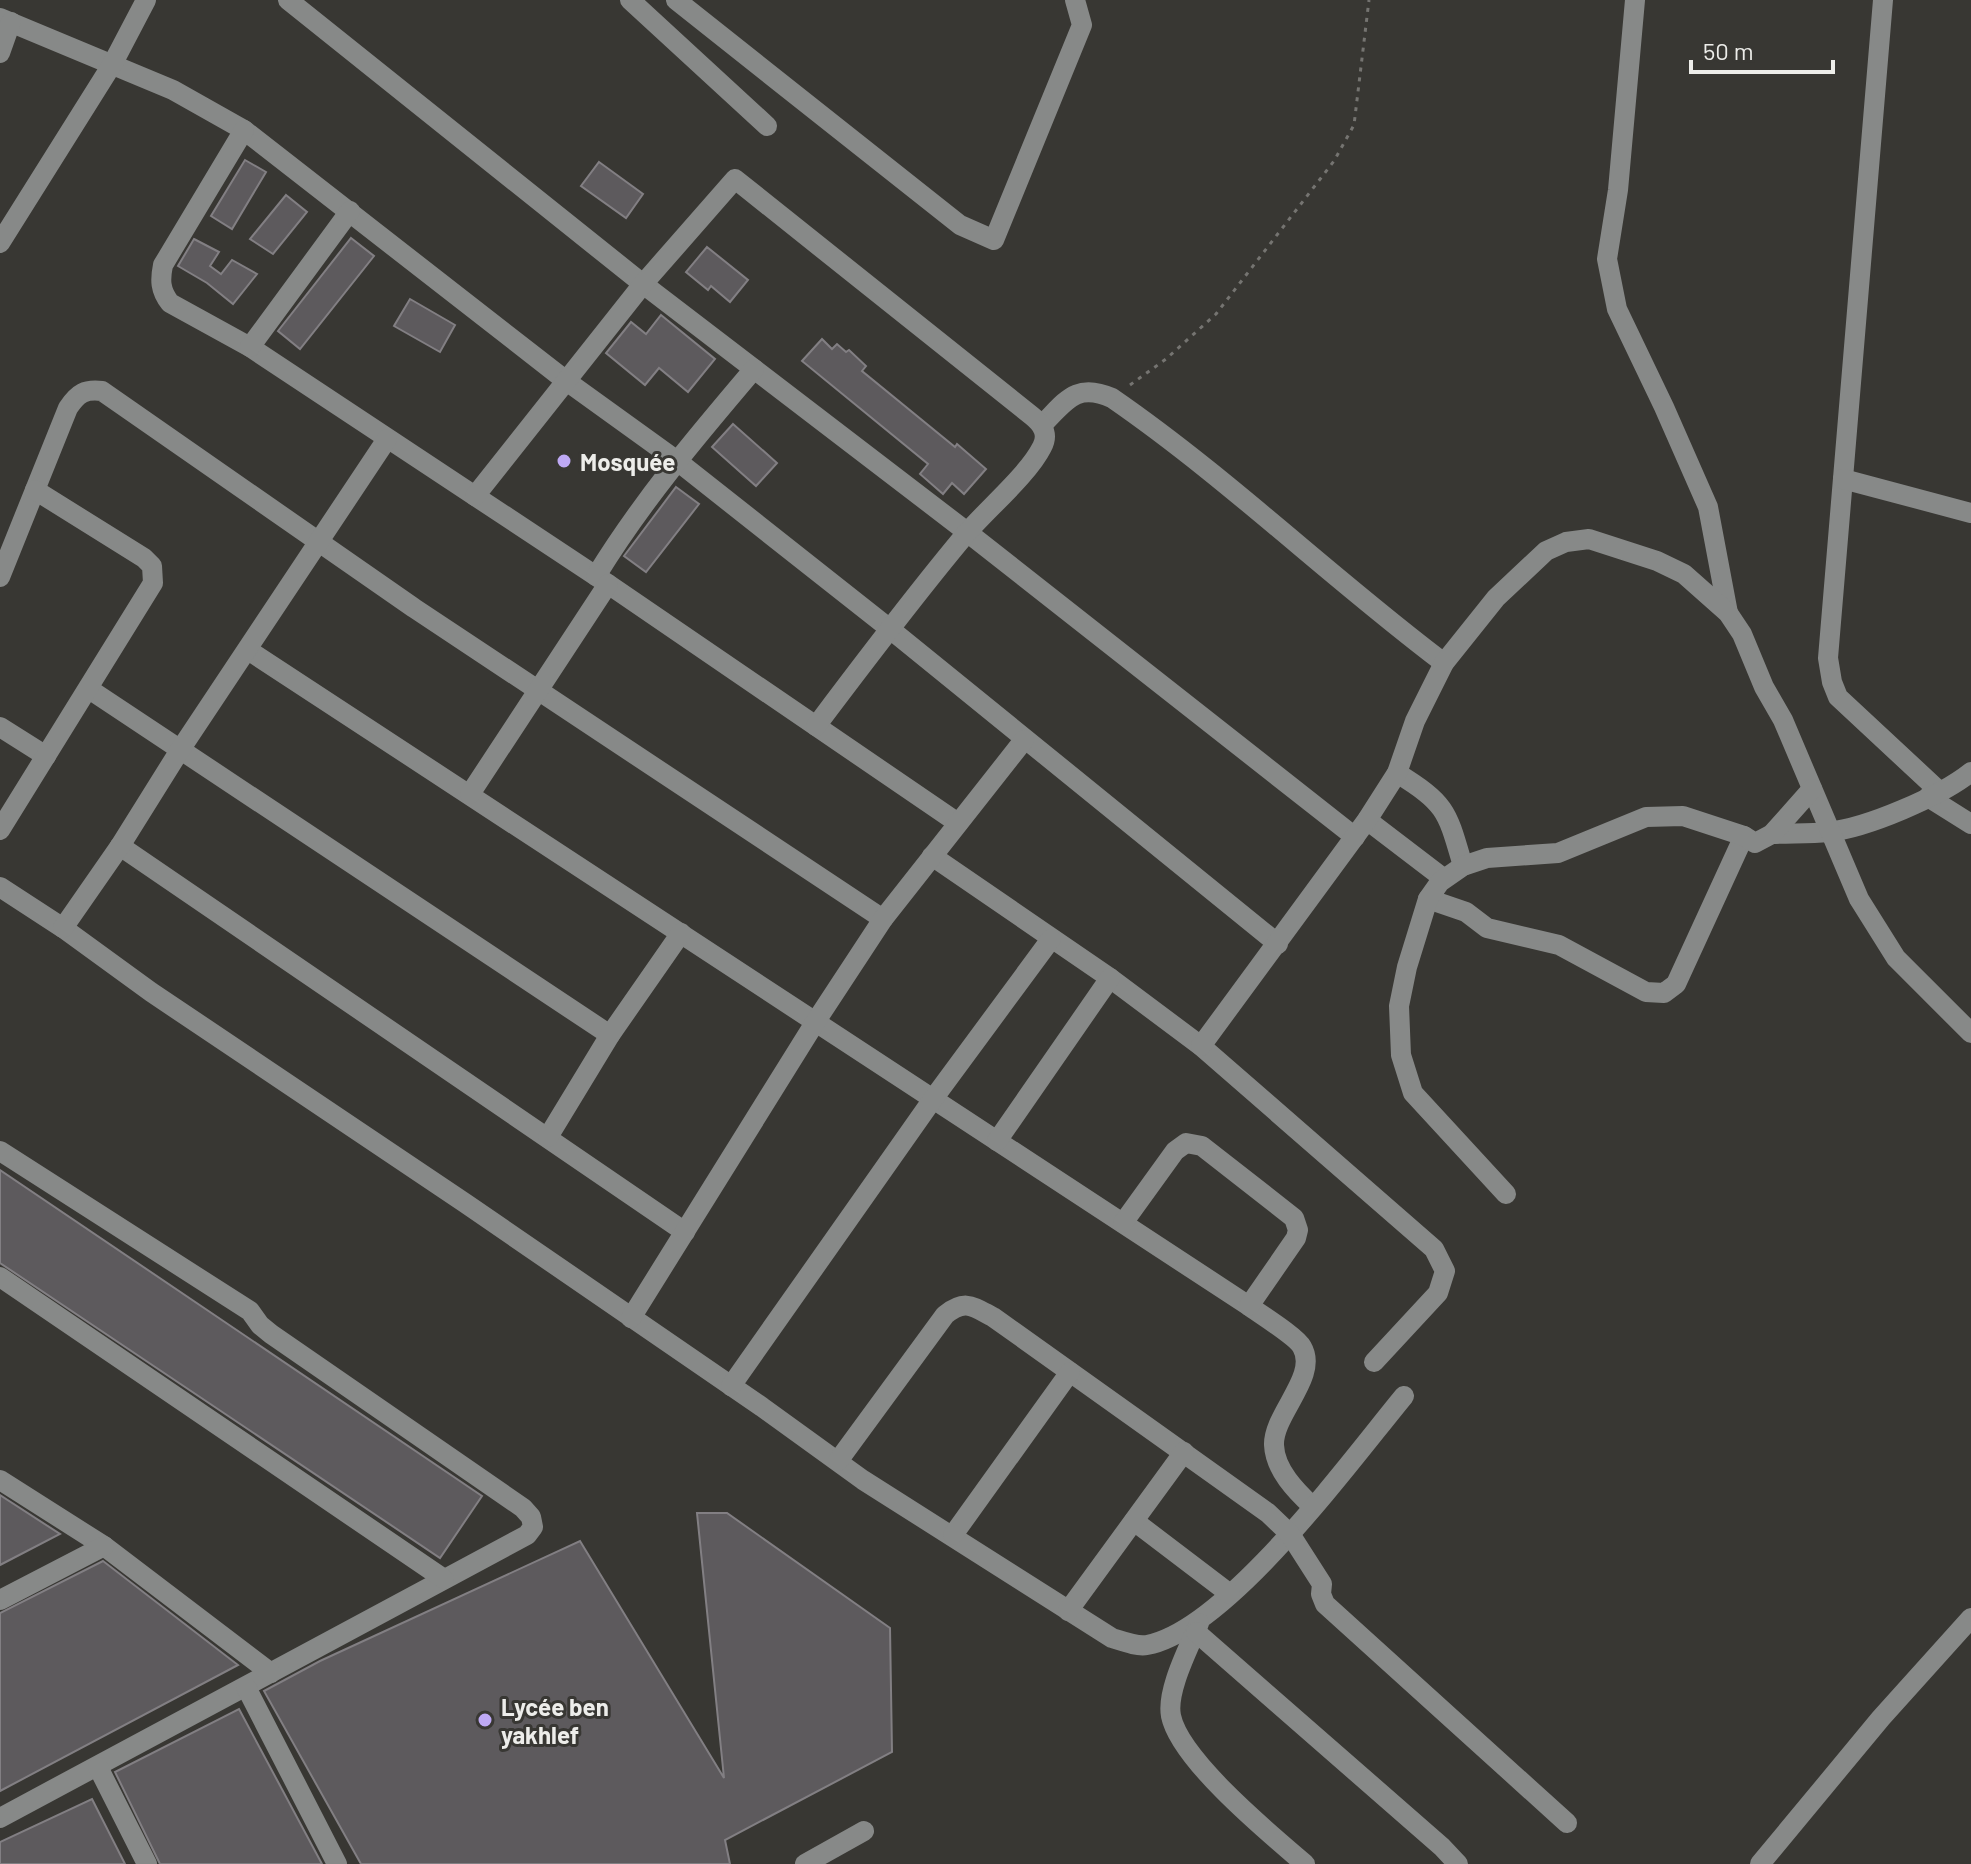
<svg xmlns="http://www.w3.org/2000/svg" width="1971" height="1864" font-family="Barlow,sans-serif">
<rect width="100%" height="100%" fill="#383733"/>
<g fill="#5d5a5d" stroke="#827f83" stroke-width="2">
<polygon points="245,160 266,172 232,229 211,216"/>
<polygon points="599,162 643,194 626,218 581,186"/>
<polygon points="286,195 307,212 273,254 250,239"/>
<polygon points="351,238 374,256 300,349 278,331"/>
<polygon points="194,239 219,252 210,266 221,274 232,260 257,274 233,304 207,283 178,266"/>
<polygon points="707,247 748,280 730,302 711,286 708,290 686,272"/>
<polygon points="410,299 455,325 440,352 394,326"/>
<polygon points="661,315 715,359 688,392 659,368 645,385 606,353 631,322 646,334"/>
<polygon points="822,339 832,349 837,344 846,352 849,350 866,366 862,371 955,447 957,444 986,469 964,494 952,483 943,494 920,474 928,464 802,361"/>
<polygon points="733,424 777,463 756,486 712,447"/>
<polygon points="676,487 699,504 646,572 624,556"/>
<polygon points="0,1170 482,1496 440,1558 0,1263"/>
<polygon points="0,1495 60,1534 0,1565"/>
<polygon points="697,1513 727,1513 890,1628 892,1752 725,1840 730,1864 361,1864 264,1691 320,1661 580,1541 724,1778"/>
<polygon points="103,1561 238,1665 0,1791 0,1613"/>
<polygon points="239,1709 322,1864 160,1864 115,1772"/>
<polygon points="92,1799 125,1864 0,1864 0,1842"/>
</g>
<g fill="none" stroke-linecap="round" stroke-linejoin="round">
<polyline stroke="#757471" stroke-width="3" stroke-dasharray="4 6" stroke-linecap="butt" points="1130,385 1166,359 1216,314 1334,161 1354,125 1369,0"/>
<g stroke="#878988" stroke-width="20">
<polyline points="288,0 643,284 967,532 1355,837"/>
<polyline points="630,0 767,126"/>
<polyline points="676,0 960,225 994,240 1082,25 1075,0"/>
<polyline points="1635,0 1618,190 1607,259 1617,309 1664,407 1708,507 1728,613"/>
<polyline points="1883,0 1828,658 1832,682 1838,697 1939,791"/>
<polyline points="0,18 173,90 244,130 565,380 676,460 890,629 1278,944"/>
<polyline points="0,53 11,22"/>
<path d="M244,130L163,265C160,280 160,290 170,303L250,347L608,584L958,823"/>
<polyline points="0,243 113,63 146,0"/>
<polyline points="250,347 350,211"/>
<path d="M1042,425C1066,401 1076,382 1112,398C1228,478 1331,578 1444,663"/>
<polyline points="1843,479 1971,513"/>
<path d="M475,496L643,284L735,179L1032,416C1042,424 1049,434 1042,447C1028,475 986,510 965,535C913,597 865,661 816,726"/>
<path d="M596,576C642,501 697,436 754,369"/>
<path d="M0,577L68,408C78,393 85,389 102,391L414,608L883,919"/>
<path d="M248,650L1249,1306C1260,1314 1297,1337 1302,1347C1319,1376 1273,1414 1274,1445C1275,1470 1296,1491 1313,1507"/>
<polyline points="89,689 610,1035"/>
<polyline points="0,727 46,756"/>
<path d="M1397,773C1447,804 1447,811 1463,866"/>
<polyline points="470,794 608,584"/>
<polyline points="1928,797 1971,824"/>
<polyline points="1367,820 1443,878"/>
<polyline points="0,830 153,583 152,566 144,558 35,490"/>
<path d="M1772,834C1791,833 1810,834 1828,832C1867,828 1941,796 1971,772"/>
<polyline points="120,846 685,1232"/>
<polyline points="932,856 1110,978 1201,1046 1434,1249 1445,1271 1438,1293 1374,1362"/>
<path d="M0,887L63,928L151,992L465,1203L762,1407L863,1480L1112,1638C1122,1641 1137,1647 1147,1645C1227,1630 1351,1460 1404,1396"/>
<polyline points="1428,899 1466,912 1487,928 1559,945 1646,992 1664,993 1676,984 1744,836"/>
<polyline points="63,928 120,846 180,750 387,439"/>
<polyline points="1201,1046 1367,820 1397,773 1415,721 1444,663 1496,598 1546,551 1566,542 1589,539 1657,561 1684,574 1728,613 1742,634 1764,687 1783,720 1859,899 1896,958 1971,1033"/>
<polyline points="548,1137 610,1035 681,933"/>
<polyline points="997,1141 1110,978"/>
<polyline points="0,1151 250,1311 260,1325 271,1334 523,1508 531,1517 533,1527 527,1535 0,1818"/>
<polyline points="1506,1194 1413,1093 1401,1055 1399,1006 1407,967 1428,899 1440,882 1463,866 1487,858 1558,853 1646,817 1683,816 1744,836 1755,843 1772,834 1812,789"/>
<polyline points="1123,1223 1175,1151 1186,1143 1202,1146 1294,1218 1298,1230 1296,1238 1249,1306"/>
<polyline points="0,1277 444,1579"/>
<polyline points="631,1318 816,1021 883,919 1024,740"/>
<polyline points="731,1386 933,1099 1051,939"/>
<path d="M838,1461L945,1315C965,1299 972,1306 993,1317L1268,1513L1290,1534L1322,1584L1321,1594L1325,1604L1567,1823"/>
<polyline points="0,1480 104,1546 271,1673"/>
<polyline points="1134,1521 1230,1594"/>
<polyline points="953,1535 1070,1372"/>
<polyline points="0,1600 104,1546"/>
<polyline points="1068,1611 1184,1452"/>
<path d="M1199,1623C1190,1646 1166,1690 1171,1716C1180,1760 1270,1834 1305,1864"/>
<polyline points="1196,1632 1442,1847 1458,1864"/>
<polyline points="246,1687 337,1864"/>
<polyline points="98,1767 147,1864"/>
<polyline points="805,1864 864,1831"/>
<polyline points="1760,1864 1881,1718 1971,1618"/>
</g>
</g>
<g fill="#bea9f4" stroke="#383733" stroke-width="3">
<circle cx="564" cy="461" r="8"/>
<circle cx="485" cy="1720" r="8"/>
</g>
<g text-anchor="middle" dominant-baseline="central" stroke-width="6" stroke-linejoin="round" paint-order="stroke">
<g font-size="24" font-weight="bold" fill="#ededea" stroke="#383733" text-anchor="start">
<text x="580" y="461">Mosquée</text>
<text x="501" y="1706">Lycée ben<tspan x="501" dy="28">yakhlef</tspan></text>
</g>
</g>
<path d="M1691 60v12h142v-12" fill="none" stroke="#ededea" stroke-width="4"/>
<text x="1703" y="60" font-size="24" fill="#ededea" stroke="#383733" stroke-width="6" paint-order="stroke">50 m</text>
</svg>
